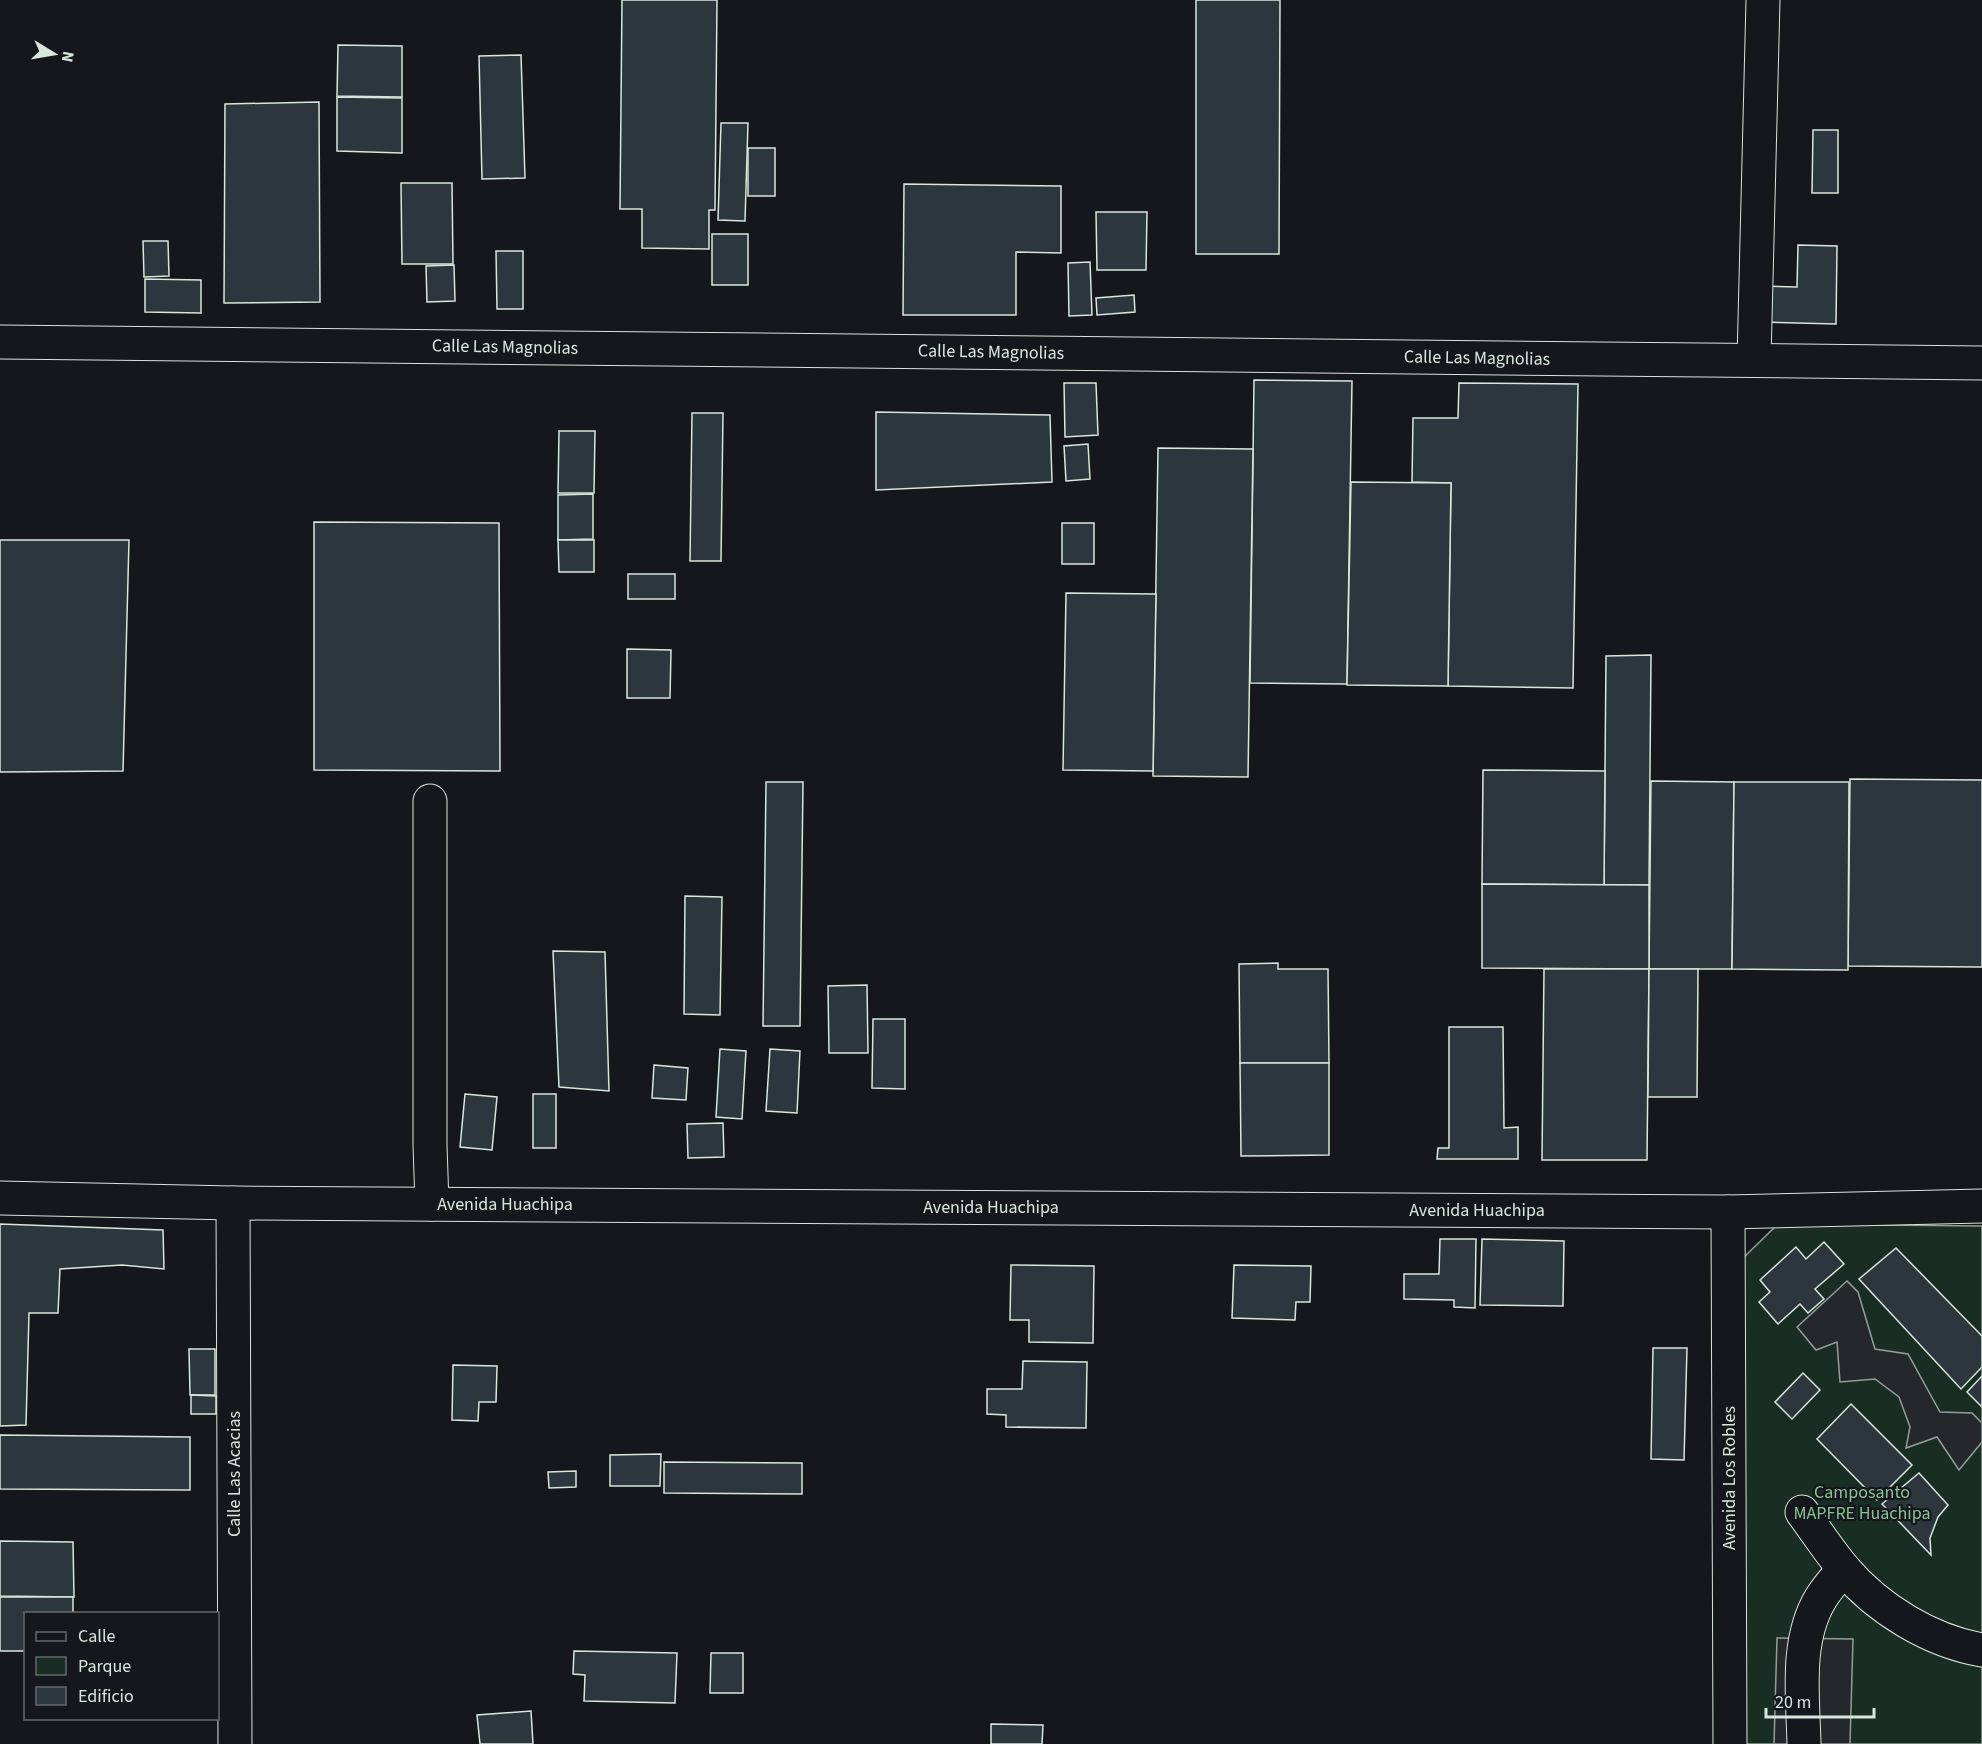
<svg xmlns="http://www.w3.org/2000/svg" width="1982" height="1744" font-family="'Source Sans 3',sans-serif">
<rect width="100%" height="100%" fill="#14181c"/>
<polygon fill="#1a2d24" stroke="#939e99" stroke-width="1.5" points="1778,1224 1982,1226 1982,1744 1743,1744 1740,1261"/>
<g fill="#24282b" stroke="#939e99" stroke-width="1.5">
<polygon points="1847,1281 1858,1292 1875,1349 1908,1354 1940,1412 1972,1413 1982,1423 1982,1442 1959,1470 1937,1437 1906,1448 1910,1427 1899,1397 1875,1379 1840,1382 1837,1342 1816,1350 1797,1327"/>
<polygon points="1777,1638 1853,1639 1850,1744 1774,1744"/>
</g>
<g fill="#2c363c" stroke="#d8e6dc" stroke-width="1.5">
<polygon points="622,0 717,0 715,210 709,210 709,249 642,248 642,209 620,209"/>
<polygon points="1196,0 1280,0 1279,254 1196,254"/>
<polygon points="338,45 402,46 402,97 337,96"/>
<polygon points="521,55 525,178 482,179 479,56"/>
<polygon points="337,97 402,98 402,153 337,151"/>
<polygon points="319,102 320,302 224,303 225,104"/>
<polygon points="721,123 748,123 745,221 718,220"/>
<polygon points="1813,130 1838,130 1838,193 1812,193"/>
<rect x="748" y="148" width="27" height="48"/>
<polygon points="401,183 452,183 453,264 402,264"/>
<polygon points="904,184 1061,186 1061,253 1016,252 1016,315 903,315"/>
<polygon points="1096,212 1147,212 1146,270 1097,270"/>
<rect x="712" y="234" width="36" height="51"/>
<polygon points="143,241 168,241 169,276 144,277"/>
<polygon points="1798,245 1837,246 1836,324 1757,322 1758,286 1797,287"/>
<polygon points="496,251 523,251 523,309 497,309"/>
<polygon points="1090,262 1092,315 1069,316 1068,263"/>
<polygon points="454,265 455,301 427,302 426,266"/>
<polygon points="145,279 201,280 201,313 145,312"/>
<polygon points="1134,295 1135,312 1097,315 1096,298"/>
<polygon points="1254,380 1352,381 1347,684 1250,683"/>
<polygon points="1064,383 1096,383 1098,435 1065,437"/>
<polygon points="1459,383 1578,384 1573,688 1448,686 1451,483 1412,482 1413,418 1458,418"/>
<polygon points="876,412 1050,415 1052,482 876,490"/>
<polygon points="692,413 723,413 721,561 690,561"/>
<polygon points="559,431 595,431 594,493 558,493"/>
<polygon points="1088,444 1090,479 1066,481 1064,446"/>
<polygon points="1158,448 1253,449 1248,777 1153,776"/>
<polygon points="1351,482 1451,483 1448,686 1347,685"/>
<polygon points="593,494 593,539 558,540 558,495"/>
<polygon points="314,522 499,523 500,771 314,770"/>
<rect x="1062" y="523" width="32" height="41"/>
<polygon points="0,540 129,540 123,771 0,772"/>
<polygon points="558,540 594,540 594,572 559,572"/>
<rect x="628" y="574" width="47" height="25"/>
<polygon points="1066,593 1156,594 1153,771 1063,770"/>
<polygon points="627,649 671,650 670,698 627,698"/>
<polygon points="1651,655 1649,885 1604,885 1606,656"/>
<polygon points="1483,770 1605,771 1604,885 1482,884"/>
<polygon points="1850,779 1982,780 1982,967 1848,966"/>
<polygon points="1651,781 1734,782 1732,969 1649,969"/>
<polygon points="766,782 803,782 800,1026 763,1026"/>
<polygon points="1734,782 1849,782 1848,970 1732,969"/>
<polygon points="1482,884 1649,885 1649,969 1482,968"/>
<polygon points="685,896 722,897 720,1015 684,1014"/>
<polygon points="553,951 605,952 609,1091 559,1087"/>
<polygon points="1278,963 1278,969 1328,969 1329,1063 1240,1063 1239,964"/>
<polygon points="1544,969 1649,969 1647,1160 1542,1160"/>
<polygon points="1649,969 1698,969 1697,1097 1648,1097"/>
<polygon points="867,985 868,1053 829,1053 828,986"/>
<polygon points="873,1019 905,1019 905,1089 872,1088"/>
<polygon points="1449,1027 1503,1027 1504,1128 1518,1127 1518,1159 1437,1159 1438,1148 1449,1148"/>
<polygon points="720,1049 746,1051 742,1119 716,1117"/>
<polygon points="770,1049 800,1051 797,1113 766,1111"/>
<polygon points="1240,1063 1329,1063 1329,1155 1241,1156"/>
<polygon points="654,1065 688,1068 686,1100 652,1098"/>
<polygon points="465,1094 497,1097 492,1150 460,1147"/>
<rect x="533" y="1094" width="23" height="54"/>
<polygon points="723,1123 724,1157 688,1158 687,1124"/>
<polygon points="0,1224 163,1230 164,1269 122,1265 60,1269 58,1313 29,1313 26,1425 0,1426"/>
<polygon points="1440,1239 1476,1239 1475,1308 1454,1307 1454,1300 1404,1299 1404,1274 1439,1274"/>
<polygon points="1482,1239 1564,1241 1563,1306 1480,1305"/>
<polygon points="1824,1242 1844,1264 1815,1289 1824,1299 1808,1313 1800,1304 1778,1324 1759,1302 1770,1292 1760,1280 1796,1247 1806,1259"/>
<polygon points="1896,1248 1982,1336 1982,1367 1961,1389 1859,1279"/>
<polygon points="1011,1265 1094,1266 1093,1343 1029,1342 1029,1320 1010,1320"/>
<polygon points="1234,1265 1311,1266 1310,1302 1296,1302 1295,1320 1232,1318"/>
<polygon points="1653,1348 1687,1348 1684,1460 1651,1459"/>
<polygon points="189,1349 215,1349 215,1395 190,1395"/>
<polygon points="1023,1361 1087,1362 1086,1428 1006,1427 1006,1415 987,1414 987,1389 1022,1389"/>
<polygon points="453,1365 497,1366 496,1402 479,1402 478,1421 452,1420"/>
<polygon points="1803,1373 1820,1390 1792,1419 1775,1402"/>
<polygon points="1982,1376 1982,1407 1967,1392"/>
<polygon points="191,1395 216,1396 216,1414 191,1414"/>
<polygon points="1851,1404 1912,1465 1877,1500 1817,1439"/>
<polygon points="0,1435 190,1437 190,1490 0,1489"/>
<polygon points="661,1454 660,1486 610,1486 610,1455"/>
<polygon points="664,1462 802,1463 802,1494 664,1493"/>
<polygon points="576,1471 576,1487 549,1488 548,1472"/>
<polygon points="1919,1473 1948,1505 1938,1517 1930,1538 1931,1555 1882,1504"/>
<polygon points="0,1541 73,1542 74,1597 0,1596"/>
<polygon points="0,1597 73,1597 73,1614 26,1614 26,1651 0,1651"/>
<polygon points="574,1651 677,1653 675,1703 584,1701 585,1675 573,1674"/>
<polygon points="711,1653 743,1653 743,1693 710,1693"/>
<polygon points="531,1711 533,1744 480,1744 477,1715"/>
<polygon points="991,1724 1043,1725 1042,1744 991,1744"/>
</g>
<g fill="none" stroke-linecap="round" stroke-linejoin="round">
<defs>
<g id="minor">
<polyline points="0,342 1982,363"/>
<polyline points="1754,360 1763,0"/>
<polyline points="430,801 430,1145 432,1204"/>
<polyline points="0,1198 233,1203 1728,1212 1982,1206"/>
<polyline points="233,1203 235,1744"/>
<polyline points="1728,1212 1730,1744"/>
<path d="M1802,1512C1816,1531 1829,1551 1844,1569C1878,1609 1930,1641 1982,1650"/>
<path d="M1804,1744C1803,1697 1795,1640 1821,1598C1827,1588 1836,1578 1844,1569"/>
</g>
</defs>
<use href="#minor" stroke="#d8e6dc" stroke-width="35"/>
<use href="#minor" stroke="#14181c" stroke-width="33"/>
</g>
<g text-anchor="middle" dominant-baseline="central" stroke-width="4.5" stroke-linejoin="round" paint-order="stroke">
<g font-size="18" fill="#d8e6dc" stroke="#14181c">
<text transform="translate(505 347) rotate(1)">Calle Las Magnolias</text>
<text transform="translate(991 352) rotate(1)">Calle Las Magnolias</text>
<text transform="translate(1477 358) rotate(1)">Calle Las Magnolias</text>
<text x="505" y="1204">Avenida Huachipa</text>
<text x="991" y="1207">Avenida Huachipa</text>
<text x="1477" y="1210">Avenida Huachipa</text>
<text transform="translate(234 1474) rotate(-90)">Calle Las Acacias</text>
<text transform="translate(1729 1478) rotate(-90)">Avenida Los Robles</text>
</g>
<g font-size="18" fill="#8ac095" stroke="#14181c">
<text x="1862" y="1492">Camposanto<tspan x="1862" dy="21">MAPFRE Huachipa</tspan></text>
</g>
</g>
<rect x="24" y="1612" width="195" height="108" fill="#14181c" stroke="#626a69" stroke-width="1.5"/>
<rect x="36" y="1632" width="30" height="9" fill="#14181c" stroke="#626a69" stroke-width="1.5"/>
<text x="78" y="1642" font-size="18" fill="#d8e6dc">Calle</text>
<rect x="36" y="1657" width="30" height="18" fill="#1a2d24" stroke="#626a69" stroke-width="1.5"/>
<text x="78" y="1672" font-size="18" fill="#d8e6dc">Parque</text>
<rect x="36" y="1687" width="30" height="18" fill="#2c363c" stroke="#626a69" stroke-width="1.5"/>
<text x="78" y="1702" font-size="18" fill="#d8e6dc">Edificio</text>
<g transform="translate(54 54) rotate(101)" stroke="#14181c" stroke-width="4.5" paint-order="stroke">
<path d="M0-4.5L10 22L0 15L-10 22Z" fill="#d8e6dc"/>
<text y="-9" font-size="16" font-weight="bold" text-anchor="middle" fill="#d8e6dc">N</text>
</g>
<path d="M1766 1708v9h108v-9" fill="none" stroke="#d8e6dc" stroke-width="3"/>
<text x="1775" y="1708" font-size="18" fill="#d8e6dc" stroke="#14181c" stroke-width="4.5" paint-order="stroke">20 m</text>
</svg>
